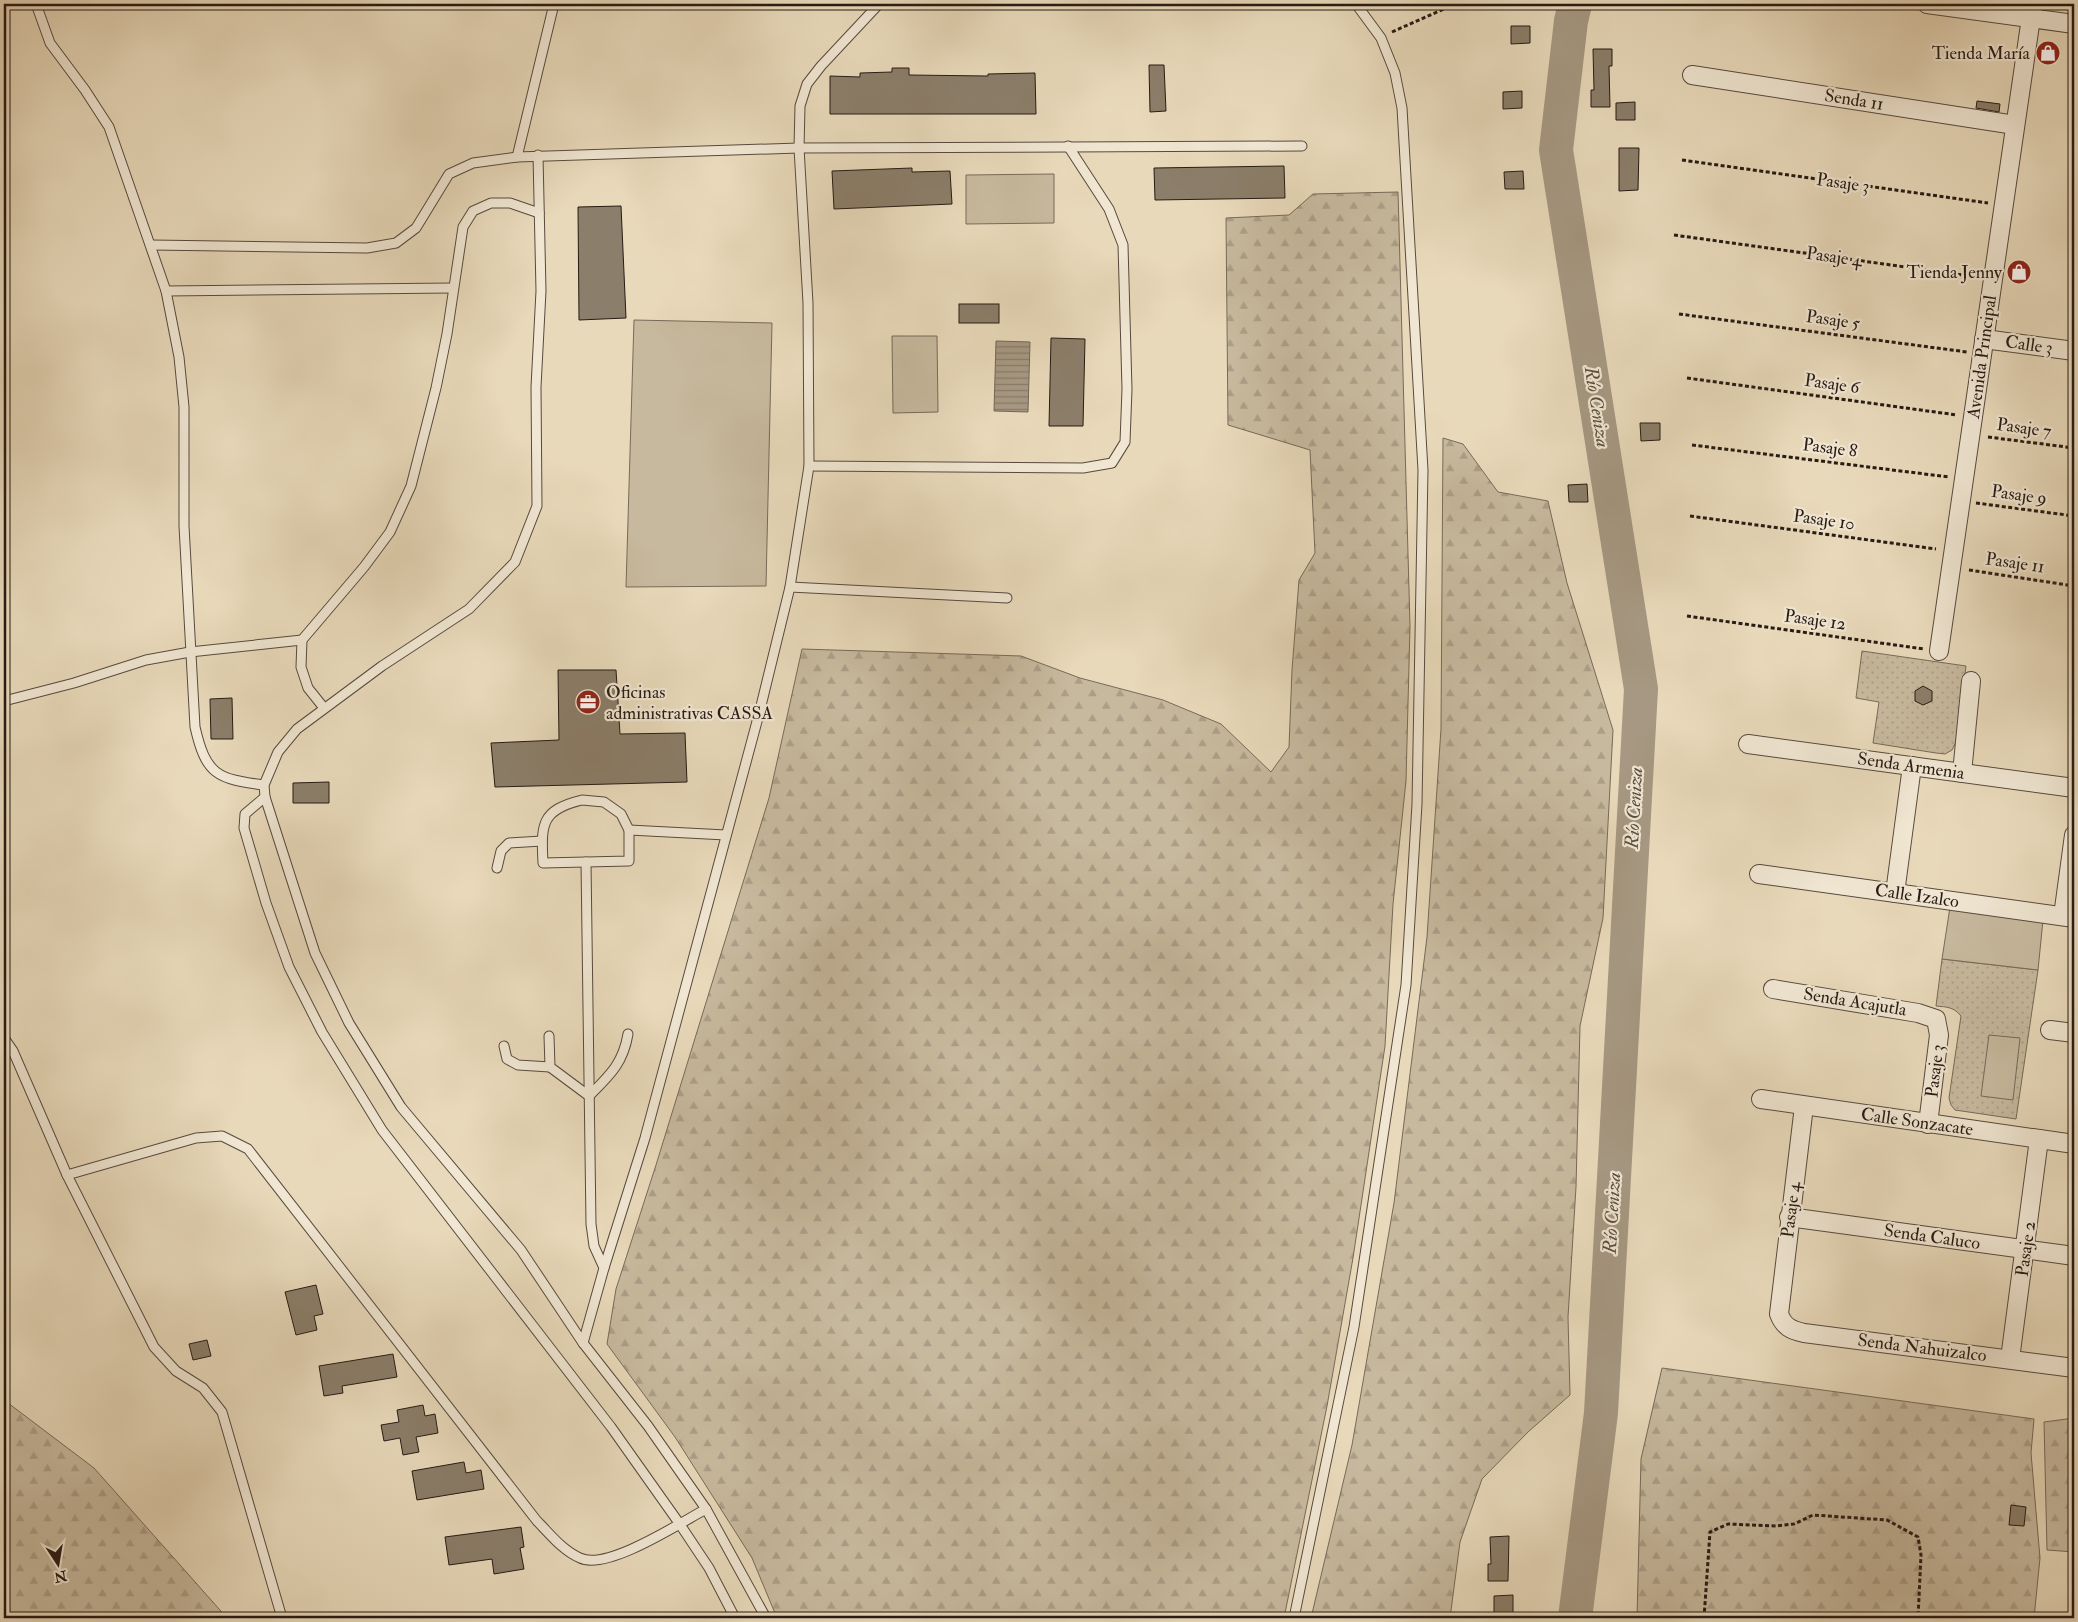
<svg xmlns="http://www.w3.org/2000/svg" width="2078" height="1622" font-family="'IM FELL Double Pica',serif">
<defs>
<pattern id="grass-dots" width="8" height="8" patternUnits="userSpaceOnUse" patternTransform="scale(1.25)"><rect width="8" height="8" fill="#c7b99e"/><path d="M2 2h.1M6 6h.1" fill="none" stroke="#ab9e87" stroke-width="1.8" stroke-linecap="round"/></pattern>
<pattern id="forest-firs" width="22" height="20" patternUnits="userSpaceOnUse" patternTransform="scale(1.25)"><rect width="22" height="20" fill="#c7b99e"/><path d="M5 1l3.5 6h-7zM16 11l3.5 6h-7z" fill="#ab9e87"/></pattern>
<pattern id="water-rules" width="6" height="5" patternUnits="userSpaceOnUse" patternTransform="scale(1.25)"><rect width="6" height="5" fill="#a69882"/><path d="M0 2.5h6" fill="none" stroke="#877b69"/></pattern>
</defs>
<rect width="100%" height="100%" fill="#e8d9ba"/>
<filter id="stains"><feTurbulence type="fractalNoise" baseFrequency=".004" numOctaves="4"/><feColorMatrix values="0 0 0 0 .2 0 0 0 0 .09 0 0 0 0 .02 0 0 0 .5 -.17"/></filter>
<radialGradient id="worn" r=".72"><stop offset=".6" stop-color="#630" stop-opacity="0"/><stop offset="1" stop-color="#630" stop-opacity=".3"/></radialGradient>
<g fill="url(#grass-dots)" stroke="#776a59">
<polygon points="1862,651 1966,666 1956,742 1952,750 1945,754 1936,753 1873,743 1879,702 1856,698"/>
<path d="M1942,959L2038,970L2016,1119L1955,1110L1951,1105L1949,1098L1961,1016C1954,1007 1947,1007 1936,1006Z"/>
</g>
<g fill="url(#forest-firs)" stroke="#776a59">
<polygon points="1398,192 1410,626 1406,781 1393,904 1385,1046 1353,1258 1327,1406 1284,1618 777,1618 752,1558 675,1437 607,1344 616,1289 656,1165 769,798 802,649 1021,656 1080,678 1163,700 1221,724 1271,772 1289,747 1292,670 1299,580 1315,553 1310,450 1228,425 1226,218 1289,215 1313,194"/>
<polygon points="1443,438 1463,444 1498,492 1548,501 1567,583 1613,730 1603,918 1580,1026 1576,1187 1568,1317 1570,1395 1528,1432 1482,1479 1460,1542 1450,1618 1311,1618 1352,1445 1394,1203 1427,937 1441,729"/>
<polygon points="1662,1368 2034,1419 2031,1453 2040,1558 2034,1618 1637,1618 1641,1459"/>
<polygon points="4,1400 94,1468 227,1618 4,1618"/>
<polygon points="2074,1418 2074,1552 2047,1550 2044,1422"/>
</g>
<g fill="#c7b99e" stroke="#776a59">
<polygon points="1054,174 1054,223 966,224 966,175"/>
<polygon points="634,320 772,323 766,586 626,587"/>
<polygon points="892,336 937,336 938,412 893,413"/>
<polygon points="1950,907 2043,920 2038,970 1942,959"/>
<polygon points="1989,1035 2020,1038 2013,1100 1981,1096"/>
</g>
<polygon fill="url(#water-rules)" stroke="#736656" points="996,341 1030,342 1028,412 994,411"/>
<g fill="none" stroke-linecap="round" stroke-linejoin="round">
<polyline stroke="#a69882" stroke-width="34" points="1575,1618 1601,1413 1641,689 1556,150 1571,21 1575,4"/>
</g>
<g fill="#8b7e6a" stroke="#271b14">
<polygon points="1511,26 1530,26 1530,43 1511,44"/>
<polygon points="1593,49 1612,49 1612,66 1609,66 1610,107 1591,107 1591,90 1594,90"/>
<polygon points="1149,65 1164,65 1166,111 1150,112"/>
<polygon points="892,68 909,68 909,75 988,76 988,74 1035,73 1036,114 830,114 830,76 860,77 860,73 892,72"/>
<polygon points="1522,91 1522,108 1503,109 1503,92"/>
<polygon points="1977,101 2000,104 1999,112 1976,108"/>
<polygon points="1635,102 1635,120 1616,120 1616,103"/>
<polygon points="1619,148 1639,148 1638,190 1619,191"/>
<polygon points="1284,166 1285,198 1155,200 1154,168"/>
<polygon points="912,168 912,172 950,171 952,204 834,209 832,171"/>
<polygon points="1523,171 1524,189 1505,189 1504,172"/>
<polygon points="621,206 626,318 579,320 578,207"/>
<rect x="959" y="304" width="40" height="19"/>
<polygon points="1051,338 1085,339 1083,426 1049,426"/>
<polygon points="1640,423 1660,423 1660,440 1641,441"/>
<polygon points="1587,484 1588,502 1569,502 1568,485"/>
<polygon points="558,670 616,670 620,734 685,733 687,782 495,787 491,743 559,740"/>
<polygon points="1923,686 1932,691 1932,701 1923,705 1915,701 1915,691"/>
<polygon points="232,698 233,739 211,739 210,699"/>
<polygon points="329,782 329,803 293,803 293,783"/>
<polygon points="316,1285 323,1314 314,1316 317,1330 296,1335 285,1292"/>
<polygon points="207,1340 211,1356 193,1360 189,1344"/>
<polygon points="393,1354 397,1377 342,1386 343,1393 324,1396 319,1366"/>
<polygon points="423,1405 425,1416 435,1414 438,1433 416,1437 419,1452 403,1455 400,1438 384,1441 381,1425 399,1422 397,1410"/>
<polygon points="464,1462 466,1473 481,1470 484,1489 417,1500 412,1471"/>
<polygon points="2011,1505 2026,1507 2024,1526 2009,1525"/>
<polygon points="521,1527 524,1547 520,1548 524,1569 494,1574 492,1559 449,1565 445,1537"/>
<polygon points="1509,1536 1508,1581 1488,1581 1488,1564 1491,1564 1490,1537"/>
<polygon points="1513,1595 1513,1613 1494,1613 1494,1596"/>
</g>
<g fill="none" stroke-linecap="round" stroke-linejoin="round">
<defs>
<g id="service">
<path d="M36,4L50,43L85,90L109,127L166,291L179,357L184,407V526L195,727C206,775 217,779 264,785"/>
<polyline points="554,4 517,157 799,148 1302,146"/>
<polyline points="538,155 541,291 536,387 537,506 515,562 469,609 382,666 297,729 278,752 264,785 265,797 315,953 349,1023 401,1107 521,1250 583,1343 648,1426 706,1509 766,1618"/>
<polyline points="151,245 367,248 396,243 416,228 449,174 473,163 517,157"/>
<polyline points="166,291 453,288"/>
<polyline points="809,466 1083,468 1112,463 1125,442 1127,389 1123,245 1109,209 1068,146"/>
<polyline points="790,587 1007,598"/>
<polyline points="4,701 74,683 146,660 190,652 302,640"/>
<polyline points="324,708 308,688 301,667 302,640 364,567 390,532 411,486 436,388 447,334 463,227 473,211 491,203 510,203 539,213"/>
<polyline points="265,797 245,814 244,828 266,903 289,967 322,1032 382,1130 611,1427 679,1523 709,1568 735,1618"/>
<path d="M582,800L604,802L621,814L629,830V861L543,863C541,824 541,810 582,800Z"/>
<polyline points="629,830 726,835"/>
<polyline points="586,862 591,1224 594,1246 604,1268"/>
<polyline points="497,868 501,851 509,843 542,841"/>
<path d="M549,1036L550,1067L589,1096C609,1076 623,1064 628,1034"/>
<polyline points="4,1038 13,1051 67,1175 154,1347 176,1371 203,1388 222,1412 282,1618"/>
<polyline points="504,1046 507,1059 518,1065 550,1067"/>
<path d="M67,1175L196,1138L222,1136L248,1149L537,1521C550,1534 562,1550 580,1558C607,1571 680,1523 706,1509"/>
<polyline points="583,1343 604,1268 645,1138 759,714 790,587 809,466 808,303 799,148 800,106 807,84 821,66 879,4"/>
<polyline points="1294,1618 1354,1327 1406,985 1417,804 1423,470 1402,108 1395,73 1381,38 1356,4"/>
</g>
<g id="minor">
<polyline points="1927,4 2074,24"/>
<polyline points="1692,75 2015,125"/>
<polyline points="1984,339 2074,351"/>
<polyline points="1939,651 2033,4"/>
<polyline points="1748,744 2074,788"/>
<polyline points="1962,773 1971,681"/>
<polyline points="1759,874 2074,918"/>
<polyline points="1895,893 1912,766"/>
<polyline points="2063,916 2074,835"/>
<polyline points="1773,989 1918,1013 1936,1019 1939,1035 1928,1124"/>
<polyline points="2050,1030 2074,1033"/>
<polyline points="1761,1099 2074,1144"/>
<path d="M1804,1106L1779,1314C1784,1327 1791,1330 1804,1333L2074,1368"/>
<polyline points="1789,1217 2074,1256"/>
<polyline points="2010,1359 2039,1139"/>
</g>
</defs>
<use href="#service" stroke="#574a3e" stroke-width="11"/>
<use href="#minor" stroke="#574a3e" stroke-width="20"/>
<g stroke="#271b14" stroke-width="3" stroke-dasharray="4 2.5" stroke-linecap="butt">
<polyline points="1392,32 1455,4"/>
<polyline points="1682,160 1988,203"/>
<polyline points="1674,235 1978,277"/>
<polyline points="1679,314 1967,352"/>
<polyline points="1687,378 1957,415"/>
<polyline points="1988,437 2074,448"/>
<polyline points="1692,445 1949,477"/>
<polyline points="1976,503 2074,516"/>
<polyline points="1690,516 1936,549"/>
<polyline points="1969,570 2074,586"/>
<polyline points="1687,616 1924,649"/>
<polyline points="1704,1618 1710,1532 1728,1524 1776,1526 1794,1524 1813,1515 1887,1520 1918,1537 1921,1555 1918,1618"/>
</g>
<use href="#service" stroke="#f0e6d2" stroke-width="9"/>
<use href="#minor" stroke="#f0e6d2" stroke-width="18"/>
</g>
<defs>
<symbol id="shop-disc" viewBox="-11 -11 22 22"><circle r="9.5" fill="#8f2418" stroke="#f0e6d2"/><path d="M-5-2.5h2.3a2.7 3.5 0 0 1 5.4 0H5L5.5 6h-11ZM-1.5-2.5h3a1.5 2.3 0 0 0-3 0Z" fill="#fff"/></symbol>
<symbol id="office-disc" viewBox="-11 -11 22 22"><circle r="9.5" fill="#8f2418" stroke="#f0e6d2"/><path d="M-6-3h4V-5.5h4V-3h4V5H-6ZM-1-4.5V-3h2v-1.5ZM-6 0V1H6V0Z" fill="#fff"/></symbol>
</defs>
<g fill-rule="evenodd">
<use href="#shop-disc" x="2034" y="39" width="28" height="28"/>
<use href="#shop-disc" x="2005" y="258" width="28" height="28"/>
<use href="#office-disc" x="574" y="688" width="28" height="28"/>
</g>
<g text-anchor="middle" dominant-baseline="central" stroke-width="4.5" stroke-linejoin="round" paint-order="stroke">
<g font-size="18" fill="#271b14" stroke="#f0e6d2" text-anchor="end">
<text x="2030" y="53">Tienda María</text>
<text x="2002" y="272">Tienda Jenny</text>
<text x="606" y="692" text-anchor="start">Oficinas<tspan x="606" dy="21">administrativas CASSA</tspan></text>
</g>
<g font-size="18" fill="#271b14" stroke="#f0e6d2">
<text transform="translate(1854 100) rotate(9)">Senda 11</text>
<text transform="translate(1843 183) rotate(8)">Pasaje 3</text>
<text transform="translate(1834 257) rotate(8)">Pasaje 4</text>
<text transform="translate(1833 320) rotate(8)">Pasaje 5</text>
<text transform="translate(2029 345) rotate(8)">Calle 3</text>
<text transform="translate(1982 357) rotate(-82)">Avenida Principal</text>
<text transform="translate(1832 384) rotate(8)">Pasaje 6</text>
<text transform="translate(2024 428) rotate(8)">Pasaje 7</text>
<text transform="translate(1830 448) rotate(7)">Pasaje 8</text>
<text transform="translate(2019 495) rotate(8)">Pasaje 9</text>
<text transform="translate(1824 520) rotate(8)">Pasaje 10</text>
<text transform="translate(2015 563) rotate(8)">Pasaje 11</text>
<text transform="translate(1815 620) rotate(8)">Pasaje 12</text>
<text transform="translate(1911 766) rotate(8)">Senda Armenia</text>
<text transform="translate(1917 896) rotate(8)">Calle Izalco</text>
<text transform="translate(1855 1002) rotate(9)">Senda Acajutla</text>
<text transform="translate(1935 1071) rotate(-83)">Pasaje 3</text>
<text transform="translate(1917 1122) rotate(8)">Calle Sonzacate</text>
<text transform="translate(1791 1210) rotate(-83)">Pasaje 4</text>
<text transform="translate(1932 1237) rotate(8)">Senda Caluco</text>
<text transform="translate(2026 1249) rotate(-82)">Pasaje 2</text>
<text transform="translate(1922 1348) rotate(7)">Senda Nahuizalco</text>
</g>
<g font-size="19" font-style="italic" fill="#5a4d40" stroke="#f0e6d2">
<text transform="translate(1597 407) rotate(81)">Río Ceniza</text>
<text transform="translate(1634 808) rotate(-87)">Río Ceniza</text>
<text transform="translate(1612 1213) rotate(-87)">Río Ceniza</text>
</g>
</g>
<rect width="2078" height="1622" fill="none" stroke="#e8d9ba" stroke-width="20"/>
<rect x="5" y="5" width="2068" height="1612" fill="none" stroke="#271b14" stroke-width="2.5"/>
<rect x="10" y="10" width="2058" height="1602" fill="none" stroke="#271b14"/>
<g transform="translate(58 1564) rotate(168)" stroke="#f0e6d2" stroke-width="4" paint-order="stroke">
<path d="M0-4L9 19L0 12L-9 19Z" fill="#271b14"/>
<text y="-8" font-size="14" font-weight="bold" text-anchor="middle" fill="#271b14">N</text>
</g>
<rect width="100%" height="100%" filter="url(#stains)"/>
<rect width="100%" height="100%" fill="url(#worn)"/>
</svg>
